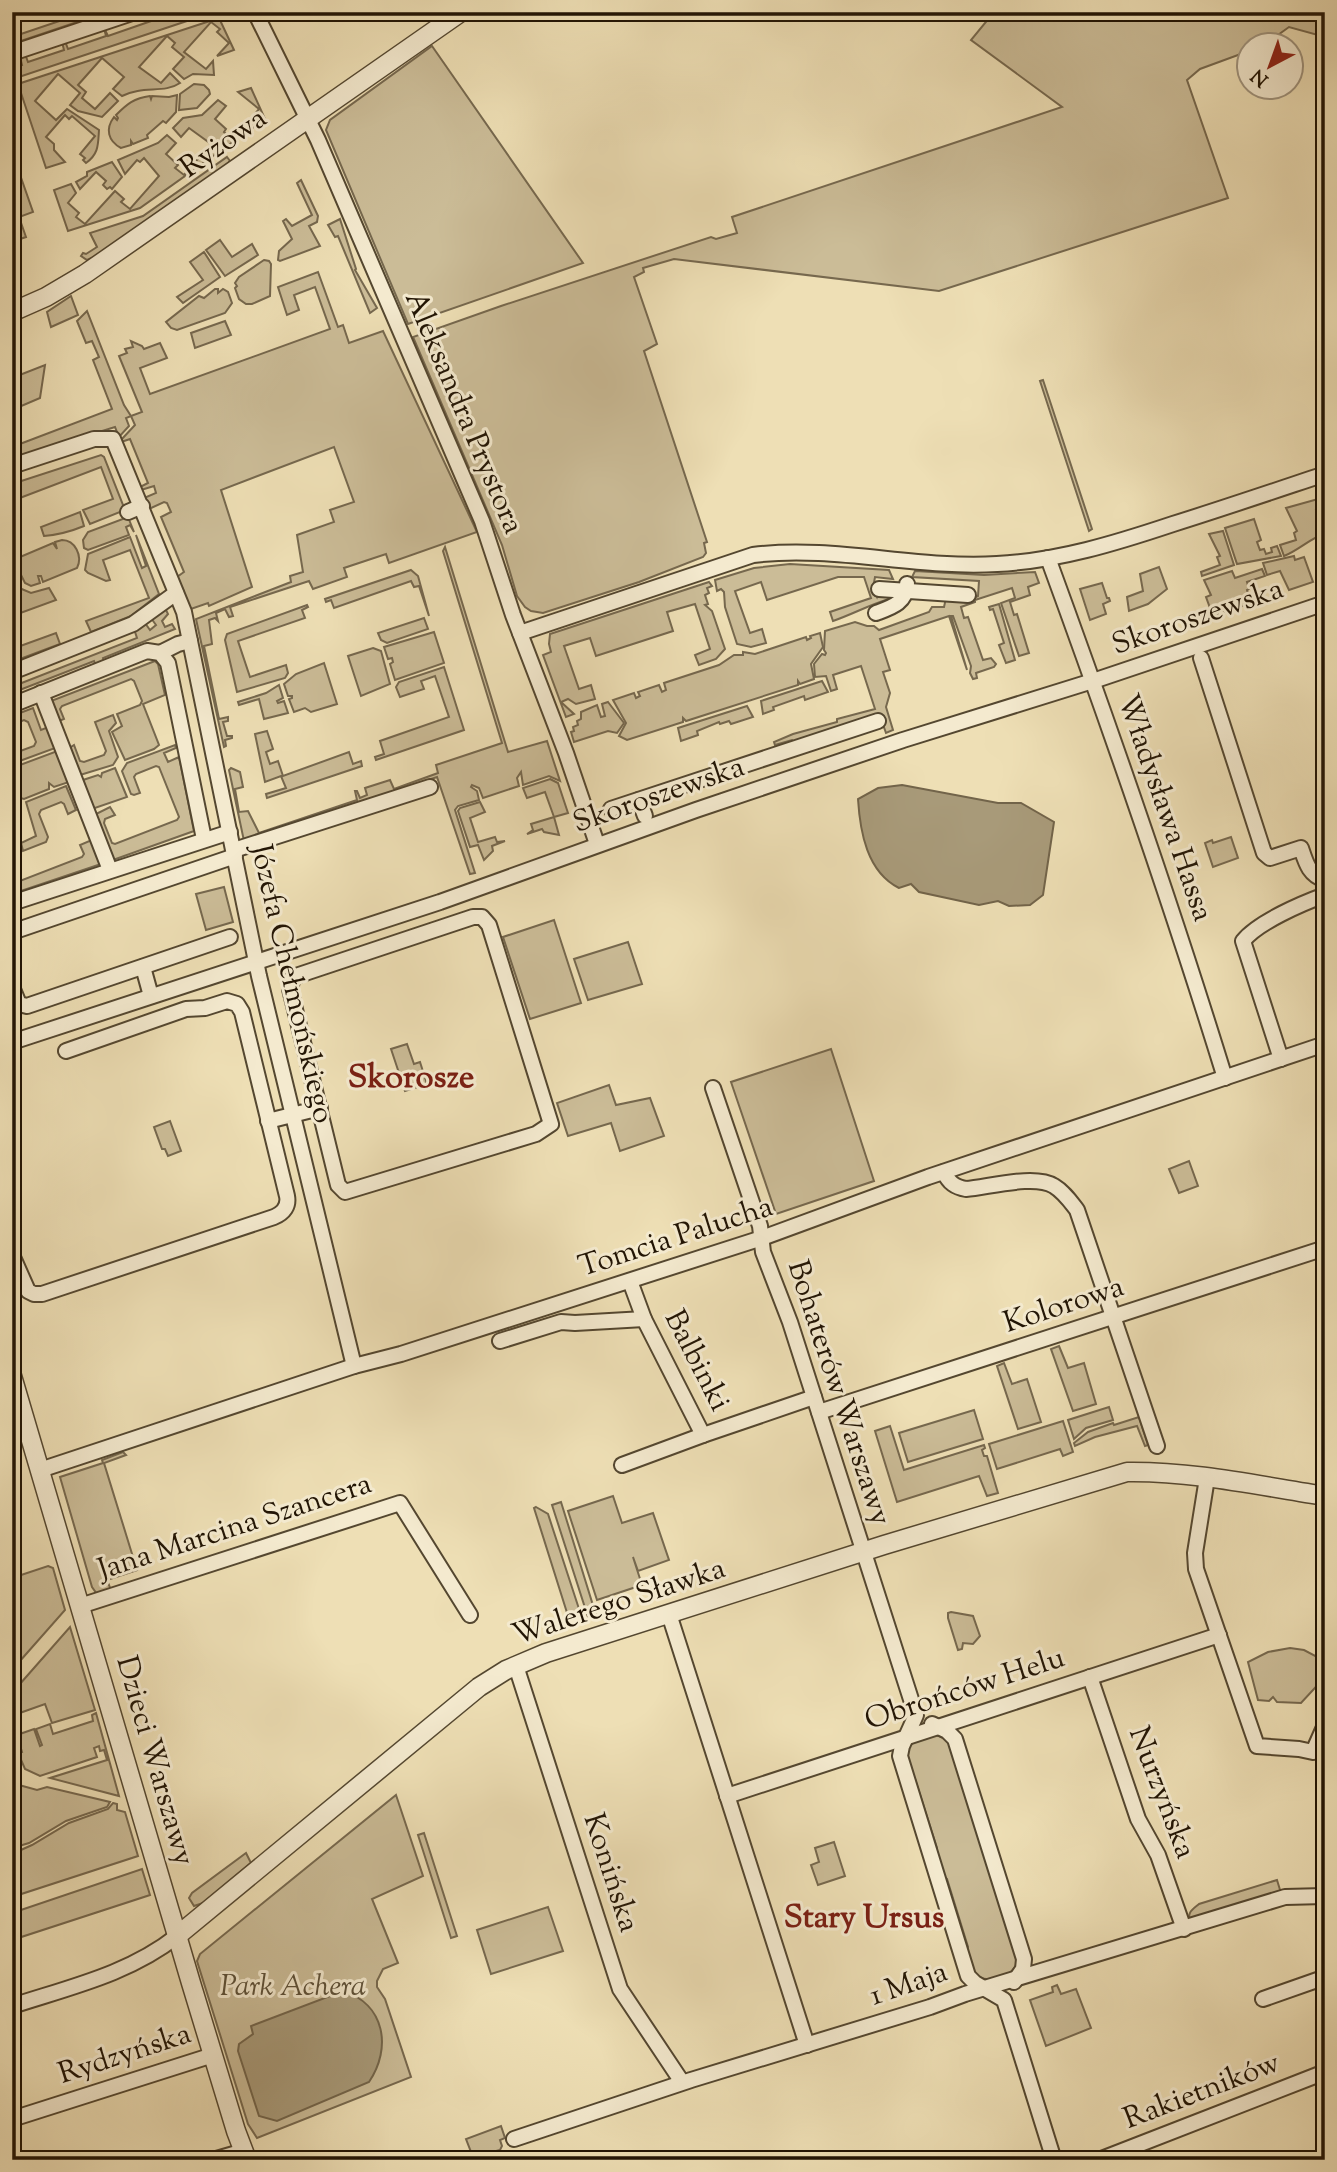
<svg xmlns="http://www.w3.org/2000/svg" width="1337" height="2172" font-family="'Sorts Mill Goudy',serif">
<rect width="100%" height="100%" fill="#eedfb5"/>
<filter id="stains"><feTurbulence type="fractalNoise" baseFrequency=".00286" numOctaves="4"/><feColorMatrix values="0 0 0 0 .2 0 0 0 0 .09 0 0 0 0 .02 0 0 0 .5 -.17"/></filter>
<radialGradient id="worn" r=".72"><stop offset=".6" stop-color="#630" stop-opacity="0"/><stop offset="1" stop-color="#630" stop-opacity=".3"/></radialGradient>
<g fill="#cbbc97" stroke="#76684e" stroke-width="2">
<polygon points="86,12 101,14 12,44 12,37"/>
<polygon points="152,12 154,12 157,20 179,12 214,12 16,78 13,68 22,65 20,57 25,54 28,62 64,50 62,42 65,41 68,49 106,36 104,28 108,36 154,20"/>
<polygon points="994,12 1320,12 1325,14 1325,37 1289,27 1264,45 1250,46 1249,51 1200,69 1187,80 1228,198 939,291 674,259 643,268 644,272 634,277 657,344 644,351 707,542 704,543 706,553 703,557 639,582 543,613 531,611 525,607 517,596 502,545 413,337 501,306 711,237 716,239 737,233 732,217 1062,107 971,40"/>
<path d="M219,18L234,50L217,56L229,43L217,32L220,29L211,22L184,52L206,69L213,61L214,75L193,74L184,79L173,69L184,57L172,47L175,43L167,36L139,67L161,83L170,73L180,83C164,94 143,85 122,96L113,89L124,77L102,58L78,85L86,92L82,98L95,109L110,93L118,101L102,117L78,111L70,105L80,93L58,74L35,101L56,120L67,109L99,130C98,144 99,154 86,163L83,160L85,158L80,154L95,136L72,116L69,119L65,115L46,137L54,144V150L65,162L46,168L18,84Z"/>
<polygon points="432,46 583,263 408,324 326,130 330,120"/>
<polygon points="194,84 204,85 209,90 210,94 197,108 179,110 180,94"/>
<polygon points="251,88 265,119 140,208 68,231 54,190 71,184 76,193 68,203 79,213 76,217 85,224 115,191 124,199 121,202 130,209 159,176 144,158 140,162 137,160 125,174 118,160 158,143 167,135 176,143 166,154 178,165 175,168 184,175 211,144 189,128 181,137 173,128 183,118 202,115 218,100 226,106 215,119 226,129 224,132 233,140 259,109 238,92"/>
<path d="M177,95L176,112L166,123L163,121L147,135L148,138L133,144L131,141V145L121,148C108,141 105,129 114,117L117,120L118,118L116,115C127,104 134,98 150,96L151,99L152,96L169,97Z"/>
<polygon points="227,157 230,161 221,172 96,256 87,260 81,256 83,253 86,254 97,247 90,233 143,216"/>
<polygon points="112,162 122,177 112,189 110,187 107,189 103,185 106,181 96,172 80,189 76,182 87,176 87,172"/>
<polygon points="18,169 33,212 19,217 26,237 17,240 20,249 12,252 12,171"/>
<polygon points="301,180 318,216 317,222 309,226 320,246 280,261 278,260 279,251 292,239 283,221 286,219 292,226 312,215 297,183"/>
<polygon points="340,219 356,269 355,270 377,308 370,313 338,236 335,237 328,225"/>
<polygon points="220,240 232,257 252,244 258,255 225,276 206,250"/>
<polygon points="204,252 220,277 183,303 177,297 203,280 190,262"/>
<polygon points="264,260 269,261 271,264 270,296 252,304 246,304 239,299 235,288 237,286 235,283 239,277"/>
<polygon points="318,272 338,327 343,325 349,343 383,331 477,532 389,563 386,554 344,568 347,577 313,589 309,581 230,607 233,616 229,617 225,609 216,613 218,621 215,618 209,620 212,644 204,646 219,719 228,717 228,721 223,722 227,736 232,736 232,738 225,740 226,746 224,747 196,619 291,582 290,576 303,572 297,535 334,522 330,510 354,502 334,447 221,490 252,587 209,606 208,603 188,610 177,577 184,572 161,517 171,512 167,503 164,502 149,509 144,498 156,493 154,486 141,490 140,487 148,483 130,439 121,442 121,440 135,425 131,416 126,418 129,426 119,437 115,427 12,459 12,447 112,409 93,360 99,357 92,341 86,343 77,321 87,311 124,405 131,416 142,412 119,356 127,353 125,349 133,347 131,341 142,346 144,349 160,343 167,358 140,368 150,394 330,329 315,287 294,295 299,310 287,315 278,287"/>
<polygon points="215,289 218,289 218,293 223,289 228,292 232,303 225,313 177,330 171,328 166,322 199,296 204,298"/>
<polygon points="71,296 78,315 51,327 47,312"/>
<polygon points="225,321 231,335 195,348 191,333"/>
<polygon points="45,365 40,398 12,410 12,378"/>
<polygon points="1043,380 1092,529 1089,531 1040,381"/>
<polygon points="101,455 104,457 125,510 90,524 83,510 113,499 101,467 12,501 12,484"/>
<path d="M1325,497V507L1316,510L1324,534C1309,539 1299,550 1284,556L1280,545L1296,540L1294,533L1297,531L1286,508Z"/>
<path d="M80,512L84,526C72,531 56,535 44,536L41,527Z"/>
<polygon points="128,517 134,532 130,525 126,527 129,535 88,550 84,548 83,540 88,532"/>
<polygon points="1254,519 1261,540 1257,542 1260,550 1264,549 1266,554 1272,552 1271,548 1277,546 1281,556 1237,564 1225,528"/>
<polygon points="1223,531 1234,565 1202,576 1201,572 1220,565 1217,557 1220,556 1209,534"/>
<polygon points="136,535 159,594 131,616 91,632 86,621 149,598 130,550 103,560 110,580 106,581 88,573 85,570 88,554 130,537 142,568 146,566"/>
<path d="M62,540C75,540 83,556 77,568L43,582L41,576H38L40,583L31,586L25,583L17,567L20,557L53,543L57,549L55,542Z"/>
<polygon points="445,547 508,752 547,741 560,781 549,776 523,785 521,772 517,778 519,786 483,798 479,788 472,785 471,787 477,791 479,800 458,806 455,810 475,873 470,874 437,777 244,841 229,770 231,768 240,772 243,787 235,789 239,812 248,811 259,833 357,800 355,791 357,791 360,798 367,795 365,788 390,780 394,789 438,773 436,765 502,743 443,551"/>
<polygon points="1294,556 1295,560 1304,557 1313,582 1289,590 1280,571 1267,575 1263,563"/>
<path d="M790,564L889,570L893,579L875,577L873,588L877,597L878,594L890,595L889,599C869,605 853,614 833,621L830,612L871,598L864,577H838L767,600L761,582L735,591L750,633L762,629L766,643L751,647L737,644L725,607L724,592L721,589L717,591L715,580L754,568Z"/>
<polygon points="1159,567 1167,589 1148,604 1129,611 1127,597 1143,591 1140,574"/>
<polygon points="1262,569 1265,576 1247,582 1249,589 1247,590 1251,603 1213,616 1206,597 1211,595 1204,580 1232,571 1235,578"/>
<polygon points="411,570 418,576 429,616 419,586 414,587 411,581 334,608 331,600 326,602 325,599"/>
<polygon points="915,571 984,575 1035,572 1039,583 1028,587 1030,595 1010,602 1014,615 1017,614 1029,653 1019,656 1001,603 1015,598 1012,588 975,600 975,602 961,607 964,618 968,617 983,660 991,658 996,664 994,667 976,673 977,678 973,679 970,673 971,666 953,616 951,616 967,670 949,616 880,639 890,670 883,672 890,693 886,707 893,730 886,733 880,716 795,742 792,740 775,745 774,742 793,734 837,722 837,719 875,709 861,666 833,675 837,689 831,691 826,676 815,677 814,664 822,654 825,655 826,653 824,650 825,631 855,622 867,626 874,626 879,630 929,612 932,607 944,607 946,598 969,600 978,596 979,581 912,577"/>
<polygon points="709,582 712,586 707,588 709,593 705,595 708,604 705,605 712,611 725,649 716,659 699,665 695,655 710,649 695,604 667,612 673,631 596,656 590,638 564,646 579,689 591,685 595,699 576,704 568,699 561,702 574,714 566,717 543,655 551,652 549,644 550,634"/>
<polygon points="1102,583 1107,598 1109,598 1110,601 1103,604 1106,614 1090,620 1080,589"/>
<polygon points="17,587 31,593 49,588 56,600 15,615 12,608 12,589"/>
<polygon points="999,604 1015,660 1006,663 999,645 1004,643 993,609 990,610 989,607"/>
<polygon points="307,605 308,607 302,610 305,618 238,641 250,677 286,665 288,673 285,678 237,692 225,640 227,634"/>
<polygon points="165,608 168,614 162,621 165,627 172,624 175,629 103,658 105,666 97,669 94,661 12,693 12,683 14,686 137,638 134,629 145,623 150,630 156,625 151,618"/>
<polygon points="424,618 428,629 387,643 381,640 378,633"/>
<polygon points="434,632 444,663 395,680 390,664 393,662 392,658 388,659 384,647"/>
<polygon points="56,633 60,644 12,662 12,649"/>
<polygon points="820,633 823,647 811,664 814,679 800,684 798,681 798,685 686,721 683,718 683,722 627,740 619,736 626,723 613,700 634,693 636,698 640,696 638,692 659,685 662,692 666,690 664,683 719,665 734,655 743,655 743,652 755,654 806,637 807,640 811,638 810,636"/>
<polygon points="373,648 381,651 390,684 361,696 348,656"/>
<polygon points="155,661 158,664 165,695 143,704 159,745 154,749 125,760 112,732 122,726 117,714 140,705 142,701 134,681 131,679 62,706 60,709 64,719 59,721 51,701"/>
<polygon points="324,663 337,704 311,712 305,708 294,712 289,699 292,698 292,696 288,696 284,684 296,674"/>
<polygon points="444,667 464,730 376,760 375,757 384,754 380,741 449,717 435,676 421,681 424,689 400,697 396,687 399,682"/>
<polygon points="822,681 828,692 805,700 804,696 773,707 774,710 763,714 761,701"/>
<polygon points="279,685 283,698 277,701 278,703 284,701 288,713 264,719 259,699 239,705 238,702 266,693"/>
<polygon points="608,702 624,723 617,733 608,731 574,742 571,732 574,731 573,727 578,725 577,721 581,719 581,712 597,705 601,717 605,716 602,704"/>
<polygon points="747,706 753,717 731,724 729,721 720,724 719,722 697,731 698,735 681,741 678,728"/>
<polygon points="33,708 41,730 51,726 58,747 17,762 12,754 34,746 36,742 28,722 24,720 12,725 12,716"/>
<polygon points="113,715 116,723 109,731 118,757 113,765 80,775 69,749 71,747 74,745 80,761 84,762 104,755 106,751 95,722"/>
<polygon points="267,731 273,749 266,752 270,764 278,761 283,776 349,752 353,764 361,761 362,766 267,798 266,794 286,788 281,776 265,782 255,734"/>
<polygon points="175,745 176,748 164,753 168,762 179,757 194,831 113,860 96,814 110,807 115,815 105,819 104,823 112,843 115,844 177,820 179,817 159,767 156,766 136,774 134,777 140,793 134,795 131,794 122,771 127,763"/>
<polygon points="60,750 72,781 54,787 49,783 49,789 24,799 13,796 12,768"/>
<polygon points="115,768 127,797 92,809 83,780 98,775 101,777 102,773"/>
<polygon points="550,779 558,783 568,813 554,817 559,835 544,832 542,829 527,834 533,830 531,824 554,817 545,792 527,798 523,788"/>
<polygon points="66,786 76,810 68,814 64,804 61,802 41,810 39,814 48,837 46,842 23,851 21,843 36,836 26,802"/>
<polygon points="480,802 485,812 470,818 478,842 495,837 497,842 505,841 492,846 493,851 484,860 478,845 470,847 458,811 460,808"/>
<polygon points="1231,837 1238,858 1213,867 1205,843 1212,840 1213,843"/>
<polygon points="94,839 104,863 12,894 12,869 17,880 20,881 82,857 84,854 80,845"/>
<polygon points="224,887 233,922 206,930 196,894"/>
<polygon points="554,920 581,1003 530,1019 503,937"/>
<polygon points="628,942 642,984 588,1000 574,959"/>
<polygon points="407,1044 414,1064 420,1062 427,1084 405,1091 391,1049"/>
<polygon points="831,1049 874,1181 776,1214 731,1082"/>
<polygon points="609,1085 616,1105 650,1098 664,1136 620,1151 611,1123 568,1136 557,1103"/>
<polygon points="170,1121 181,1151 168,1156 165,1149 162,1149 154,1127"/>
<polygon points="1189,1161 1198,1186 1179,1193 1169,1169"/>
<polygon points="1059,1346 1068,1368 1084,1363 1096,1404 1073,1411 1051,1349"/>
<polygon points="1004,1363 1012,1384 1027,1379 1041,1422 1018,1429 997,1366"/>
<polygon points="1109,1407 1113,1420 1086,1428 1074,1439 1068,1420"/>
<polygon points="974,1410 983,1439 908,1462 899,1433"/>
<polygon points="1139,1417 1148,1445 1145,1446 1137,1426 1095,1437 1075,1446 1074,1443 1088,1432 1113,1423 1114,1425"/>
<polygon points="1063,1421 1073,1452 1063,1456 1060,1449 997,1469 989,1444"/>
<polygon points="890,1426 904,1470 984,1445 985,1448 982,1450 984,1456 987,1456 998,1493 987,1496 979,1476 897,1502 875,1431"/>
<polygon points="123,1452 126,1455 104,1463 137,1570 107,1580 111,1590 97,1594 92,1587 60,1477 103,1463 102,1460"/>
<polygon points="613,1496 622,1523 653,1513 669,1560 638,1571 633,1557 642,1585 597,1600 568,1511"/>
<polygon points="561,1502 596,1615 588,1617 552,1505"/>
<polygon points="536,1507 548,1514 581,1615 569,1619 534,1508"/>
<polygon points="48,1566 53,1568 65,1610 12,1670 12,1578"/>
<polygon points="951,1612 973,1616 980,1636 973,1644 963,1643 962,1649 958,1650 948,1618 948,1613"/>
<polygon points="70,1627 95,1710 52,1723 45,1704 17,1714 21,1731 12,1734 12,1693"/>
<polygon points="1290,1648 1304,1650 1325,1661 1325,1677 1301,1703 1277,1702 1273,1697 1269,1701 1258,1700 1248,1662 1268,1652"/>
<polygon points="96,1713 119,1796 50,1778 107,1760 104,1750 100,1751 99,1746 94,1748 97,1757 40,1776 25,1769 18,1753 22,1752 17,1735 34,1729 40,1746 42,1745 36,1729 50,1724 53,1734 93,1721 92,1715"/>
<path d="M935,1734L950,1741L1018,1951C1018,1957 1018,1962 1015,1967C1006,1981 980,1984 971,1970C968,1965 967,1958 965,1954L968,1947L947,1879L941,1876L934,1853L937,1848L915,1779L910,1776L906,1752L911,1742Z"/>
<polygon points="19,1785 37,1790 47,1787 110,1802 107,1807 66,1821 29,1843 19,1846 12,1825 12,1791"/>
<polygon points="396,1795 423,1876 372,1899 398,1963 383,1969 377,1981 377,1987 385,1999 411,2077 257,2138 248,2124 197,1961 200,1954"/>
<polygon points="113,1803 117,1804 117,1810 125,1812 138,1856 12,1897 12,1854 32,1845 69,1823 108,1809"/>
<polygon points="424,1833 457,1936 451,1938 418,1835"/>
<polygon points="834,1842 845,1876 818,1885 811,1865 819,1862 815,1848"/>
<polygon points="246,1853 251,1863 203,1903 194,1906 189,1898 192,1893"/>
<polygon points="142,1869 150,1895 12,1940 12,1913"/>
<path d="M1277,1880L1281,1893L1190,1922C1187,1912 1192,1910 1199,1904Z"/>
<polygon points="548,1907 563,1951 491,1974 477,1930"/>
<polygon points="1057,1985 1061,1994 1076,1989 1091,2028 1046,2046 1030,2000 1053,1992 1052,1987"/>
<polygon points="501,2126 505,2138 500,2140 502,2146 500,2150 473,2157 466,2139"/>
</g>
<g fill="#a89a79" stroke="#72644a" stroke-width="2">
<path d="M902,785L998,803H1021L1054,822L1043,895L1030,905L1009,906L998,901L979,905L919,892L911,884L899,888C867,872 860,832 858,799L878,788Z"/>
<path d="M343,1991C385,2004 392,2048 369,2082L277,2121L259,2116L238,2051L239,2044L253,2034L251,2026Z"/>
</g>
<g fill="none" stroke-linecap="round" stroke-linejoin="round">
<defs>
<g id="minor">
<polyline points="255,12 318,140 482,521 513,615 566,753 597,844"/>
<polyline points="12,53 135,12"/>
<polyline points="12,466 94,439 113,439 184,612 259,976 354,1366"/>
<polyline points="128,512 142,506"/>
<path d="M1048,558C1111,730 1171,903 1225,1078"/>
<polyline points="879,589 968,595"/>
<path d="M876,613C892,607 906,603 907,584"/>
<path d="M520,633L753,555C834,545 916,569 997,564C1058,561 1116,543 1173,524C1224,508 1274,491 1325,474"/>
<polyline points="160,653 178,644 190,641"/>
<path d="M1201,658L1264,853L1270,858L1301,848C1306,863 1309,875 1325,880"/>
<polyline points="12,672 133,624 176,593"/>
<polyline points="41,693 110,870"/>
<polyline points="12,705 147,651 160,653 168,663 204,839"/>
<polyline points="639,800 645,816"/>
<polyline points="611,809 878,721"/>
<polyline points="234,850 430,787"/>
<polyline points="12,903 230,832"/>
<polygon points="473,917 482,917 489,925 551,1124 536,1134 345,1192 338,1185 290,989 293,977"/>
<polyline points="12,932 235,856"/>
<polyline points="143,967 151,996"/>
<polyline points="12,987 19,1004 27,1006 230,937"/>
<polyline points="12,1042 440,902 696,810 903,740 1099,679 1325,603"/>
<path d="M1281,1059L1243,941C1258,922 1303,903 1325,895"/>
<polyline points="713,1088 760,1226 763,1252 790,1322 916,1715 902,1746 900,1756 968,1976 975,1983 1004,2000 1054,2160"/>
<polyline points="268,1121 320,1108"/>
<path d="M944,1172C949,1183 955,1187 966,1189C989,1187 1035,1174 1054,1186C1064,1192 1070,1201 1077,1210L1157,1446"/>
<path d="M12,1255L28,1291L34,1294H42L274,1217C284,1213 289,1206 287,1196L242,1012L237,1004L227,1001L205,1008L186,1009L66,1051"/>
<polyline points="630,1281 644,1319 703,1435 814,1397"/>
<polyline points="500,1341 561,1322 575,1323 644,1319"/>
<polyline points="819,1412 1325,1248"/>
<polyline points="622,1465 703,1435"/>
<polyline points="40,1470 354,1366 401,1354 762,1238 928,1177 1325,1044"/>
<polyline points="1207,1478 1195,1553 1196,1569 1257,1746 1299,1749 1313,1752 1325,1725"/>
<polyline points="80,1606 400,1503 470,1615"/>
<polyline points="669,1614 807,2045"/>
<polyline points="516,1666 620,1989 682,2082"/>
<polyline points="1090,1677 1138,1819 1158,1855 1184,1929"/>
<polyline points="932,1724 947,1731 955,1739 1024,1959 1023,1969 1014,1982"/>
<polyline points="727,1796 1219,1635"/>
<polyline points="1263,1999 1320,1979"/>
<path d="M12,2006C70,1987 129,1974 177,1936"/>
<polyline points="12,2119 213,2055"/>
<polyline points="514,2139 691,2080 930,2007 965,1994 1285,1897 1325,1896"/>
<polyline points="213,2160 244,2151"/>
<polyline points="1099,2160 1325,2072"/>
</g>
<g id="tertiary">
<polyline points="12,312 46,297 85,274 461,12"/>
<polyline points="12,1376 191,1983 236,2131 247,2160"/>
<path d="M177,1936L479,1687L506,1670L546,1653L884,1545L1127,1472C1193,1471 1260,1486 1325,1496"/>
</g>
</defs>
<use href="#minor" stroke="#544730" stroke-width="18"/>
<use href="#tertiary" stroke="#544730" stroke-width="21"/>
<use href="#minor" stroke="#f4eacf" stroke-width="14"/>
<use href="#tertiary" stroke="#f4eacf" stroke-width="18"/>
</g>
<g text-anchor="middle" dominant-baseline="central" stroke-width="6" stroke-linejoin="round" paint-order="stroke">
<g font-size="30" fill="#211404" stroke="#f4eacf">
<text transform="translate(224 144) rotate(-35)">Ryżowa</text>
<text transform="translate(463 413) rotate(67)">Aleksandra Prystora</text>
<text transform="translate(1198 618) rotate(-19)">Skoroszewska</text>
<text transform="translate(659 796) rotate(-19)">Skoroszewska</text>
<text transform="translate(1164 808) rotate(71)">Władysława Hassa</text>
<text transform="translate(291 984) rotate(77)">Józefa Chełmońskiego</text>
<text transform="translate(676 1238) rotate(-18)">Tomcia Palucha</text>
<text transform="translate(1064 1306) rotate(-18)">Kolorowa</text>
<text transform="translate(696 1361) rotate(63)">Balbinki</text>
<text transform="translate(838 1393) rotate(72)">Bohaterów Warszawy</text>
<text transform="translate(235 1528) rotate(-18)">Jana Marcina Szancera</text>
<text transform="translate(619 1603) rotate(-18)">Walerego Sławka</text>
<text transform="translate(965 1690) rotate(-18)">Obrońców Helu</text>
<text transform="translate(154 1761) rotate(74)">Dzieci Warszawy</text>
<text transform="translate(1161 1793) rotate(69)">Nurzyńska</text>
<text transform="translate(610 1873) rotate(72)">Konińska</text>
<text transform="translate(909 1985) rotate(-19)">1 Maja</text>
<text transform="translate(125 2055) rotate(-18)">Rydzyńska</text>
<text transform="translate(1202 2092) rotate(-21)">Rakietników</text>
</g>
<g font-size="30" font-style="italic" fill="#5c4f37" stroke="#f4eacf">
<text x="293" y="1987">Park Achera</text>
</g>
<g font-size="32" font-weight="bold" fill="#7a1f14" stroke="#f4eacf">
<text x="864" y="1919">Stary Ursus</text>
</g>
<g font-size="33" font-weight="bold" fill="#7a1f14" stroke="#f4eacf">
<text x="411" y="1079">Skorosze</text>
</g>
</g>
<rect width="1337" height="2172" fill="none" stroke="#eedfb5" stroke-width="42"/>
<rect x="14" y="14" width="1309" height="2144" fill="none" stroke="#211404" stroke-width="3.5"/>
<rect x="21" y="21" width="1295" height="2130" fill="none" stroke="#211404" stroke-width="2"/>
<g transform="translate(1270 66) rotate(221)"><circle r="33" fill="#f4eacf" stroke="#a0947e" stroke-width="2"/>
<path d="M0-5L12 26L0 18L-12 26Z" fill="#8f2418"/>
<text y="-10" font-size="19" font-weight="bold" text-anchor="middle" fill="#211404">N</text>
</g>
<rect width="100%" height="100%" filter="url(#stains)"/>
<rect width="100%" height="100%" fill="url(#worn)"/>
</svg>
